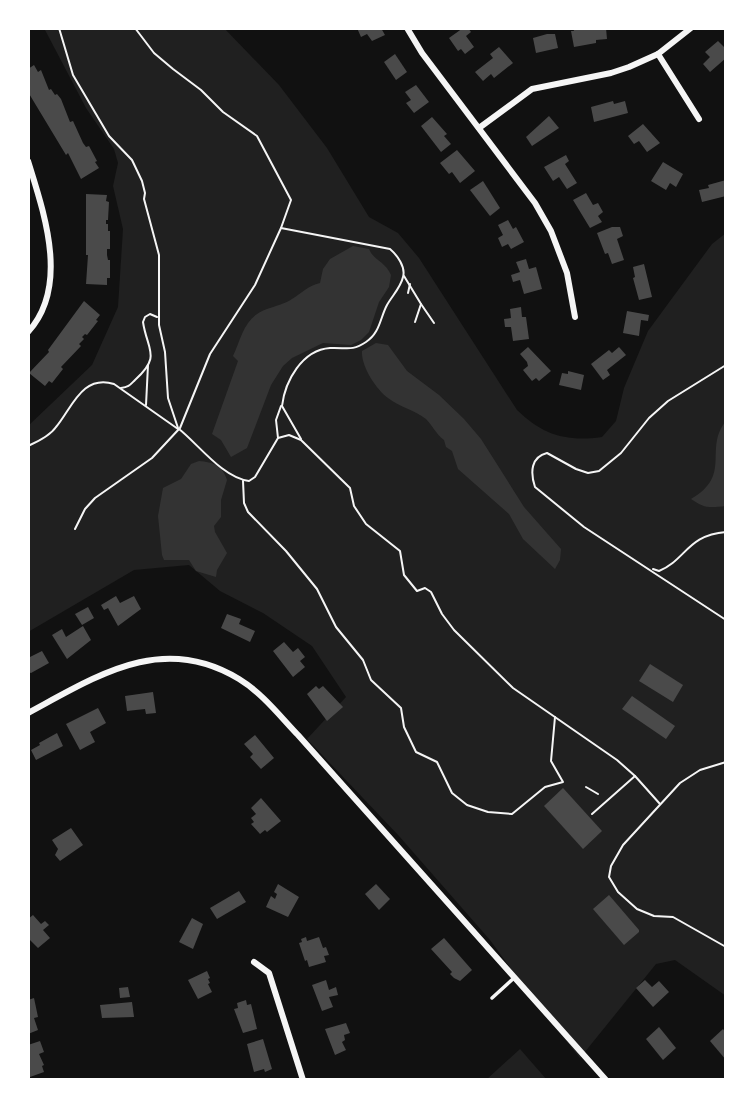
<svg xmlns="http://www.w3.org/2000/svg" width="754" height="1108" font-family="Figtree,sans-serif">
<rect width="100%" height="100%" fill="#111"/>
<g fill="#202020">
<path d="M44,28H224L279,85L327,148L369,217L398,233L419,258L517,410C543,435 566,442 602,437L616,421L624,388L648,331L712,244L726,233V996L675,960L656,964L580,1058L532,998L490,940L399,836L307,739L346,697L312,646L263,613L220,591L189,565L134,570L28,632V426L92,365L118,307L123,229L113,186L118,163L114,149L86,108Z"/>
<polygon points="520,1049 547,1080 486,1080"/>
</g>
<g fill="#333">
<path d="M353,246L369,249C374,261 385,261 391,275L389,287L379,302L369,332L361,340L351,345L323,343L292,358L283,366L271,385L247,448L231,457L221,440L212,434L238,361L233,356C242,337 244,317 267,309C275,306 285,304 292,299C303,292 308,286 320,283L323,269L330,259Z"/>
<path d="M376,343L388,345L407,371L439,395L464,419L481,439L524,507L561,549L560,560L555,569L523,539L509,514L458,469L452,451L446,447L444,440C436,434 433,426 426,419C415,410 399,407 388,398C376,389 361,366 362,351Z"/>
<path d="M726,421V506C708,508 704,508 691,499C733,475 703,449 726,421Z"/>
<path d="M199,461C213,462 223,466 227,480L221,500V517L214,526L215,532L227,553L217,570L216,577L196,571L189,560H164L162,555L158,516L163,488L181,479L191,464Z"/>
</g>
<g fill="#4a4a4a">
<polygon points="357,28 381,28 385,35 372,41 367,34 361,37"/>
<polygon points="463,28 468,28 471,32 466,36 474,47 465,54 461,49 458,51 449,38"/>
<polygon points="573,28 582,28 582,30 606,28 607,39 596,40 596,43 574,47 571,31 574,31"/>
<polygon points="547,34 555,34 558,48 536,53 533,38"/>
<polygon points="718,41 726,49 726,58 710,72 703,64 710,57 705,52"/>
<polygon points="499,47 513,63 494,78 491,74 483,81 475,72 493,58 490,54"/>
<polygon points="395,54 407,72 396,80 384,62"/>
<polygon points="34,65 38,72 41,70 49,90 51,89 55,95 57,94 61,99 70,122 73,121 83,143 86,147 89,146 97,161 95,162 99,168 81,179 68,153 66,155 28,92 28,69"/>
<polygon points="416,85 429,102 414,113 406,103 411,100 405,92"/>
<polygon points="613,101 614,104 625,101 628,113 594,122 591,107"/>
<polygon points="549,116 559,128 532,146 526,137"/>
<polygon points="432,117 447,134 444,136 451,144 441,152 421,126"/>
<polygon points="643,124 660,143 647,152 639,141 634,144 628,136"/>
<polygon points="457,150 475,171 460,183 452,172 449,174 440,163"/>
<polygon points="566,155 569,161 565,164 577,183 567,189 559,177 553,181 544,167"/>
<polygon points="663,162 683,174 676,187 670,183 666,190 651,181"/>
<polygon points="726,180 726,196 702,202 699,190 709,188 708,185"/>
<polygon points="483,181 500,208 490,216 470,190"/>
<polygon points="586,193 593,205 598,203 603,212 598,216 602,222 590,228 573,200"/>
<polygon points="86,194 107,195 106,201 109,202 108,220 106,220 106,224 108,224 108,231 110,231 110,249 107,249 107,255 108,260 110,260 110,278 107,278 107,285 86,284 88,255 86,255"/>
<polygon points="508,220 513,229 516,227 524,242 511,249 508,244 502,247 498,238 503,235 498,225"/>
<polygon points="612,227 620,227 623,236 617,239 624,260 612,264 608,253 605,254 597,233"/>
<polygon points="526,259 529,269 536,267 542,289 524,294 520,280 513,282 511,275 520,272 516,262"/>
<polygon points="644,264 652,297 639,300 633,278 635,277 633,267"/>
<polygon points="84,301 100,315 96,320 98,321 87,335 85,334 82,337 84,339 79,344 81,346 61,367 63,369 52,383 49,381 45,386 29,373 49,352 48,350"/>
<polygon points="521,307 522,317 526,317 529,339 513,341 511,327 505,327 504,319 511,318 510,309"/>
<polygon points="627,311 649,315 648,321 641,320 639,336 623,333"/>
<polygon points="528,347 551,371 539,381 536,378 532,381 523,370 528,366 527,362 520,354"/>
<polygon points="619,347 626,355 607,370 610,375 603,380 591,364 609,350 612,353"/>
<polygon points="568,371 584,375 581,390 559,385 562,373 568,374"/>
<polygon points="116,596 120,603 134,596 141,609 118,626 108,608 104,610 101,605"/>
<polygon points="88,607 94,618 82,625 75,614"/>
<polygon points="227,614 241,619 239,624 255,631 250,642 221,628"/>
<polygon points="83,626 91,640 67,659 52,635 62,629 66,637"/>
<polygon points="284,642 293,652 298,648 305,657 300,661 305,667 293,677 273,651"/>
<polygon points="42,651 49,663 31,673 28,672 28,658"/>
<polygon points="650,664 683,685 673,702 639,681"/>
<polygon points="316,686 319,689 323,686 343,707 327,721 307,694"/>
<polygon points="153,692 156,713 146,714 145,709 127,711 125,696"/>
<polygon points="632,696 675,726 666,739 622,709"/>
<polygon points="98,708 106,723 90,732 95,742 80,750 66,724"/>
<polygon points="57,733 63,746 36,760 31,750 40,745 39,743"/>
<polygon points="255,735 274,758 261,769 250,757 253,754 244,744"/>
<polygon points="563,788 602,831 583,849 544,806"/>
<polygon points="261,798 281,821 267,832 265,830 260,834 251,824 254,822 251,818 256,814 251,808"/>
<polygon points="71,828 83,845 60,861 55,855 58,849 52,840"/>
<polygon points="278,884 299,897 288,917 266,907 271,896 275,899 277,894 274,892"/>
<polygon points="376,884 390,899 379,910 365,894"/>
<polygon points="239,891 246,902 217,919 210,908"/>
<polygon points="609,895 639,930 639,932 624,945 593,909"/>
<polygon points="33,915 41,924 45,921 49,925 43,930 50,938 38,948 28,938 28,919"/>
<polygon points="192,918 203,924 193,949 179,942"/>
<polygon points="306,937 307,941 319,937 323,948 326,947 329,955 324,956 326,962 309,967 307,960 305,961 299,943 302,942 301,939"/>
<polygon points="444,938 472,970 460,981 454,978 450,974 452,972 431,949"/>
<polygon points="207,971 210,978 208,979 210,983 208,984 212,992 198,999 188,980"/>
<polygon points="326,980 329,990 336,987 338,995 329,997 333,1007 322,1011 312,985"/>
<polygon points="645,980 652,987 659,981 669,992 653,1007 636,988"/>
<polygon points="128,987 130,997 120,998 119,988"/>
<polygon points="34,998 38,1017 34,1018 38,1030 28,1034 28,1000"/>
<polygon points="246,1000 247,1005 251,1004 257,1029 243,1033 234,1009 238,1008 237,1003"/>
<polygon points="132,1002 134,1017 102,1018 100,1005"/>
<polygon points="346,1023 350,1033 344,1035 345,1040 342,1042 346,1050 335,1055 325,1029"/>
<polygon points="659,1027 676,1048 663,1060 646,1039"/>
<polygon points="723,1029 726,1033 726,1060 710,1041"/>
<polygon points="263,1039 272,1069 265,1072 264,1069 254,1072 247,1044"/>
<polygon points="40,1041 44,1052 39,1054 44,1065 42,1066 44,1072 30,1077 28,1045"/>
</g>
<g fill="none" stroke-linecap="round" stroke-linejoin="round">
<g stroke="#f5f5f5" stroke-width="2">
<polyline points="59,28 73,75 109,136 132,160 142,181 145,193 144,199 159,255 159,325 165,352 168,398 178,428"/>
<polyline points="135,28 154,53 173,69 201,90 223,112 257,136 291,200 281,228 255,285 210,354 180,428"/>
<path d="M281,228L390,249C397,255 406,267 403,277C401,287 392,296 387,305C380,318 380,333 366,342C351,352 346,347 330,348C302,350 285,381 282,406L301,439"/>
<polyline points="404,276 421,304 415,322"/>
<polyline points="408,293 410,284"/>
<polyline points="421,304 434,323"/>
<path d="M726,365L668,401L649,418L621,453L599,471L588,473L576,469L547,453C531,457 530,472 535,487L584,527L726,620"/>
<path d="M121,388C129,387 130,385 135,380C162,356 147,350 143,322L145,317L150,314L157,317"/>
<polyline points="146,405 148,365"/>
<polyline points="278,438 276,420 281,406"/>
<path d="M28,446C37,442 50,436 56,427C72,408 82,374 114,384L178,429"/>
<polyline points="243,481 244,503 248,512 286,551 317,589 336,627 363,660 371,680 401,708 404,727 416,752 437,762 452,793 467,805 488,812 512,814 545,787 563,782 551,761 555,717"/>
<path d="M75,529L85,509L95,498L152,458L179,429C198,444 223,478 249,481L255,477L278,438L289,435L301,440L350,488L354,506L366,524L400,551L404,575L417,591L425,588L431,592L442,614L454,630L513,688L617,760L635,776L660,804"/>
<path d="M653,569L659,571C686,560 687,535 726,532"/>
<polyline points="726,762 700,770 680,783 623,845 611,866 609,877 618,892 637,909 654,916 673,917 726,947"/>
<polyline points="586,787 598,794"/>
<polyline points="592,814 635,776"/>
</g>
<polyline stroke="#f5f5f5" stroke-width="3.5" points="492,998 514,978"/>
<g stroke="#f5f5f5" stroke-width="6">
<polyline points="407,28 422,53 535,203 551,231 567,273 575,317"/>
<polyline points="658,54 699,119"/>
<polyline points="479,128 532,89 611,73 629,67 658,54 691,28"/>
<path d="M28,161C44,213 70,286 28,332"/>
<path d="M28,713C97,676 162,632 239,679C262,693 279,715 298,735L606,1080"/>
<polyline points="254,962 269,973 303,1080"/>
</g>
</g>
<rect width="754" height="1108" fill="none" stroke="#ffffff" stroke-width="60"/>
</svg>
